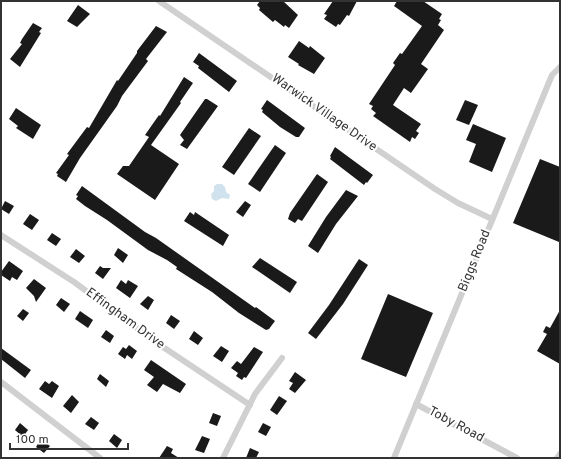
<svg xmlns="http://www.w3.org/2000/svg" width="561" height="459" font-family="Overpass,sans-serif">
<rect width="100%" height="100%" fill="#fff"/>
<polygon fill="#cfe2ee" points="217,184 222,184 225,187 226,192 230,195 229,199 222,198 216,201 212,199 211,194 214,191 214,186"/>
<g fill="#1a1a1a">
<polygon points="260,1 283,1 298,15 289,28 285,25 284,27 275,20 273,22 259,10 260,8 257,5"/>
<polygon points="333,1 357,1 349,16 347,15 340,25 338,24 336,27 324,19 327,15 324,14"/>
<polygon points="397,1 423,1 442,14 439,19 441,20 438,25 444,30 421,64 428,69 411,93 404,88 393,105 421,124 416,131 419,133 415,139 412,137 410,142 373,116 376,113 371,109 373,106 369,104 395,65 393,63 400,53 402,54 422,26 394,6"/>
<polygon points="78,5 90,14 77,27 67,21"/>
<polygon points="33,23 42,28 39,32 41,33 20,67 10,59 22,44 20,43 22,39"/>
<polygon points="156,26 167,32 146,59 148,61 122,96 117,106 80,158 66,182 57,176 58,174 56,173 69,155 67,154 87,127 89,128 117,80 118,81 137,53 137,51"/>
<polygon points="299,41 309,48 310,46 325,58 314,74 298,65 299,64 288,57"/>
<polygon points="199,53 237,81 229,92 198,68 199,66 193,62"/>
<polygon points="184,77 193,83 180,102 181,103 151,145 179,164 155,200 117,174 123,166 129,166 149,137 145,135 159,115 160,116"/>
<polygon points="205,99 207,99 218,106 187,149 180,145 184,140 180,135"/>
<polygon points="267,100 305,128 299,137 296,137 280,127 262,112 263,110 261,109"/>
<polygon points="465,100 478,105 469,125 456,120"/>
<polygon points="16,108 41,125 33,139 16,128 18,126 9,119"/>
<polygon points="473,124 506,138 492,172 469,162 476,144 466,140"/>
<polygon points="249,128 261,136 234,175 222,167"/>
<polygon points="275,145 286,153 260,192 248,184"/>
<polygon points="335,147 373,175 367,183 366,182 364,185 330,159 331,157 330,156"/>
<polygon points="540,159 560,167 559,242 513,223"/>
<polygon points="317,174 328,182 302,221 298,219 295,223 288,219 290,213"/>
<polygon points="82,186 145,232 156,238 255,308 256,307 275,321 269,329 266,330 239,313 212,292 176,269 177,267 167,260 148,250 107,220 85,206 76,199 78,196 76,195"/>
<polygon points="346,190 358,196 336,224 318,253 308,246 326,217"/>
<polygon points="5,201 14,206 9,214 1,209"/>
<polygon points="245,201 251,205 243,217 236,212"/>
<polygon points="190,212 194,215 195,212 229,235 223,246 184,221"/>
<polygon points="30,214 39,220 32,230 23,224"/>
<polygon points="52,233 61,239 56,246 47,240"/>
<polygon points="118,248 128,255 123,263 114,255"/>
<polygon points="76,249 85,256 79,263 70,257"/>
<polygon points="260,258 297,282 290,293 252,267"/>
<polygon points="359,259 368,265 343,304 316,339 308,333 329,305"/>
<polygon points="9,261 23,271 17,280 12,277 10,281 1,275 1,272"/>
<polygon points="100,266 103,268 111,268 103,279 95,273"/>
<polygon points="34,279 46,288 36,302 34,296 26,288"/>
<polygon points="121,280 126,284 128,280 138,286 130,298 116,288"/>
<polygon points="388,294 433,313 406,377 361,359"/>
<polygon points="148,296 154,300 148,310 140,304"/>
<polygon points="61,298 70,304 64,312 56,305"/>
<polygon points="23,309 29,313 23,321 17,316"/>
<polygon points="560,310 560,364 537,351 547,334 543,332 546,326 550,328"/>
<polygon points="80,311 93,320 88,328 75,319"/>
<polygon points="171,315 180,321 174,329 166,323"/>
<polygon points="106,330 114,336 110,343 101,337"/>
<polygon points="194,331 203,338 198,345 189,339"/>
<polygon points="129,345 137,351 132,359 127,355 125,359 118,354 123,347 126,349"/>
<polygon points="221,346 229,351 222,362 213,356"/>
<polygon points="254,347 263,352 246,378 244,377 242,380 236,376 238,373 231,368 237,361 241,364"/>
<polygon points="1,348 31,370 25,378 1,359"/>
<polygon points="151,360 186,384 180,393 163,384 157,392 147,385 154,377 144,370"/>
<polygon points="295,372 306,380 295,393 289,389 293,383 289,381"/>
<polygon points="100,374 109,381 106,387 97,379"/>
<polygon points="45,381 49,384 52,381 59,386 52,398 39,389"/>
<polygon points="72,395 79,402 71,413 63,406"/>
<polygon points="279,396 287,401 277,415 270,410"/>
<polygon points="213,413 221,416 217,426 209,423"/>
<polygon points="91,417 99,423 94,430 85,424"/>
<polygon points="20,423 28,430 23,437 15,430"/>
<polygon points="263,423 271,427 266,436 258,432"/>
<polygon points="114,434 122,440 117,448 109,441"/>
<polygon points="202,436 210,439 204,453 195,450"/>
<polygon points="41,439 50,446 44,453 36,447"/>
<polygon points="167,446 173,449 171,453 179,458 159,458"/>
<polygon points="250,448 259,452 256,458 246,458"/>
</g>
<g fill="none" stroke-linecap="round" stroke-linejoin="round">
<g stroke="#d0d0d0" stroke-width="6">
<polyline points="159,1 435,189 458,203 492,219"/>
<polyline points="1,235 74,282 160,345 250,405"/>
<polyline points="1,382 100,458"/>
<polyline points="416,404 517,458"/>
<polyline points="223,458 255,394 282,358"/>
<polyline points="394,458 552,75 560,67"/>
<polyline points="557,458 560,454"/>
</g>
</g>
<g text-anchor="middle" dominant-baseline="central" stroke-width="4" stroke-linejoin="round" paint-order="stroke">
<g font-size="13" fill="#333" stroke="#fff">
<text transform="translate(324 113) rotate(35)">Warwick Village Drive</text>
<text transform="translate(475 261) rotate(-68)">Biggs Road</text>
<text transform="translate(125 319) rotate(36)">Effingham Drive</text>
<text transform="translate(456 425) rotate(28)">Toby Road</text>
</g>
</g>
<rect width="561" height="459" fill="none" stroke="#333333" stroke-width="4"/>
<path d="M10 443v6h118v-6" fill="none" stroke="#333333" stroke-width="2"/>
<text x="16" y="443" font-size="12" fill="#333333" stroke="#ffffff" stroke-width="3" paint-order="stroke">100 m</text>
</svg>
